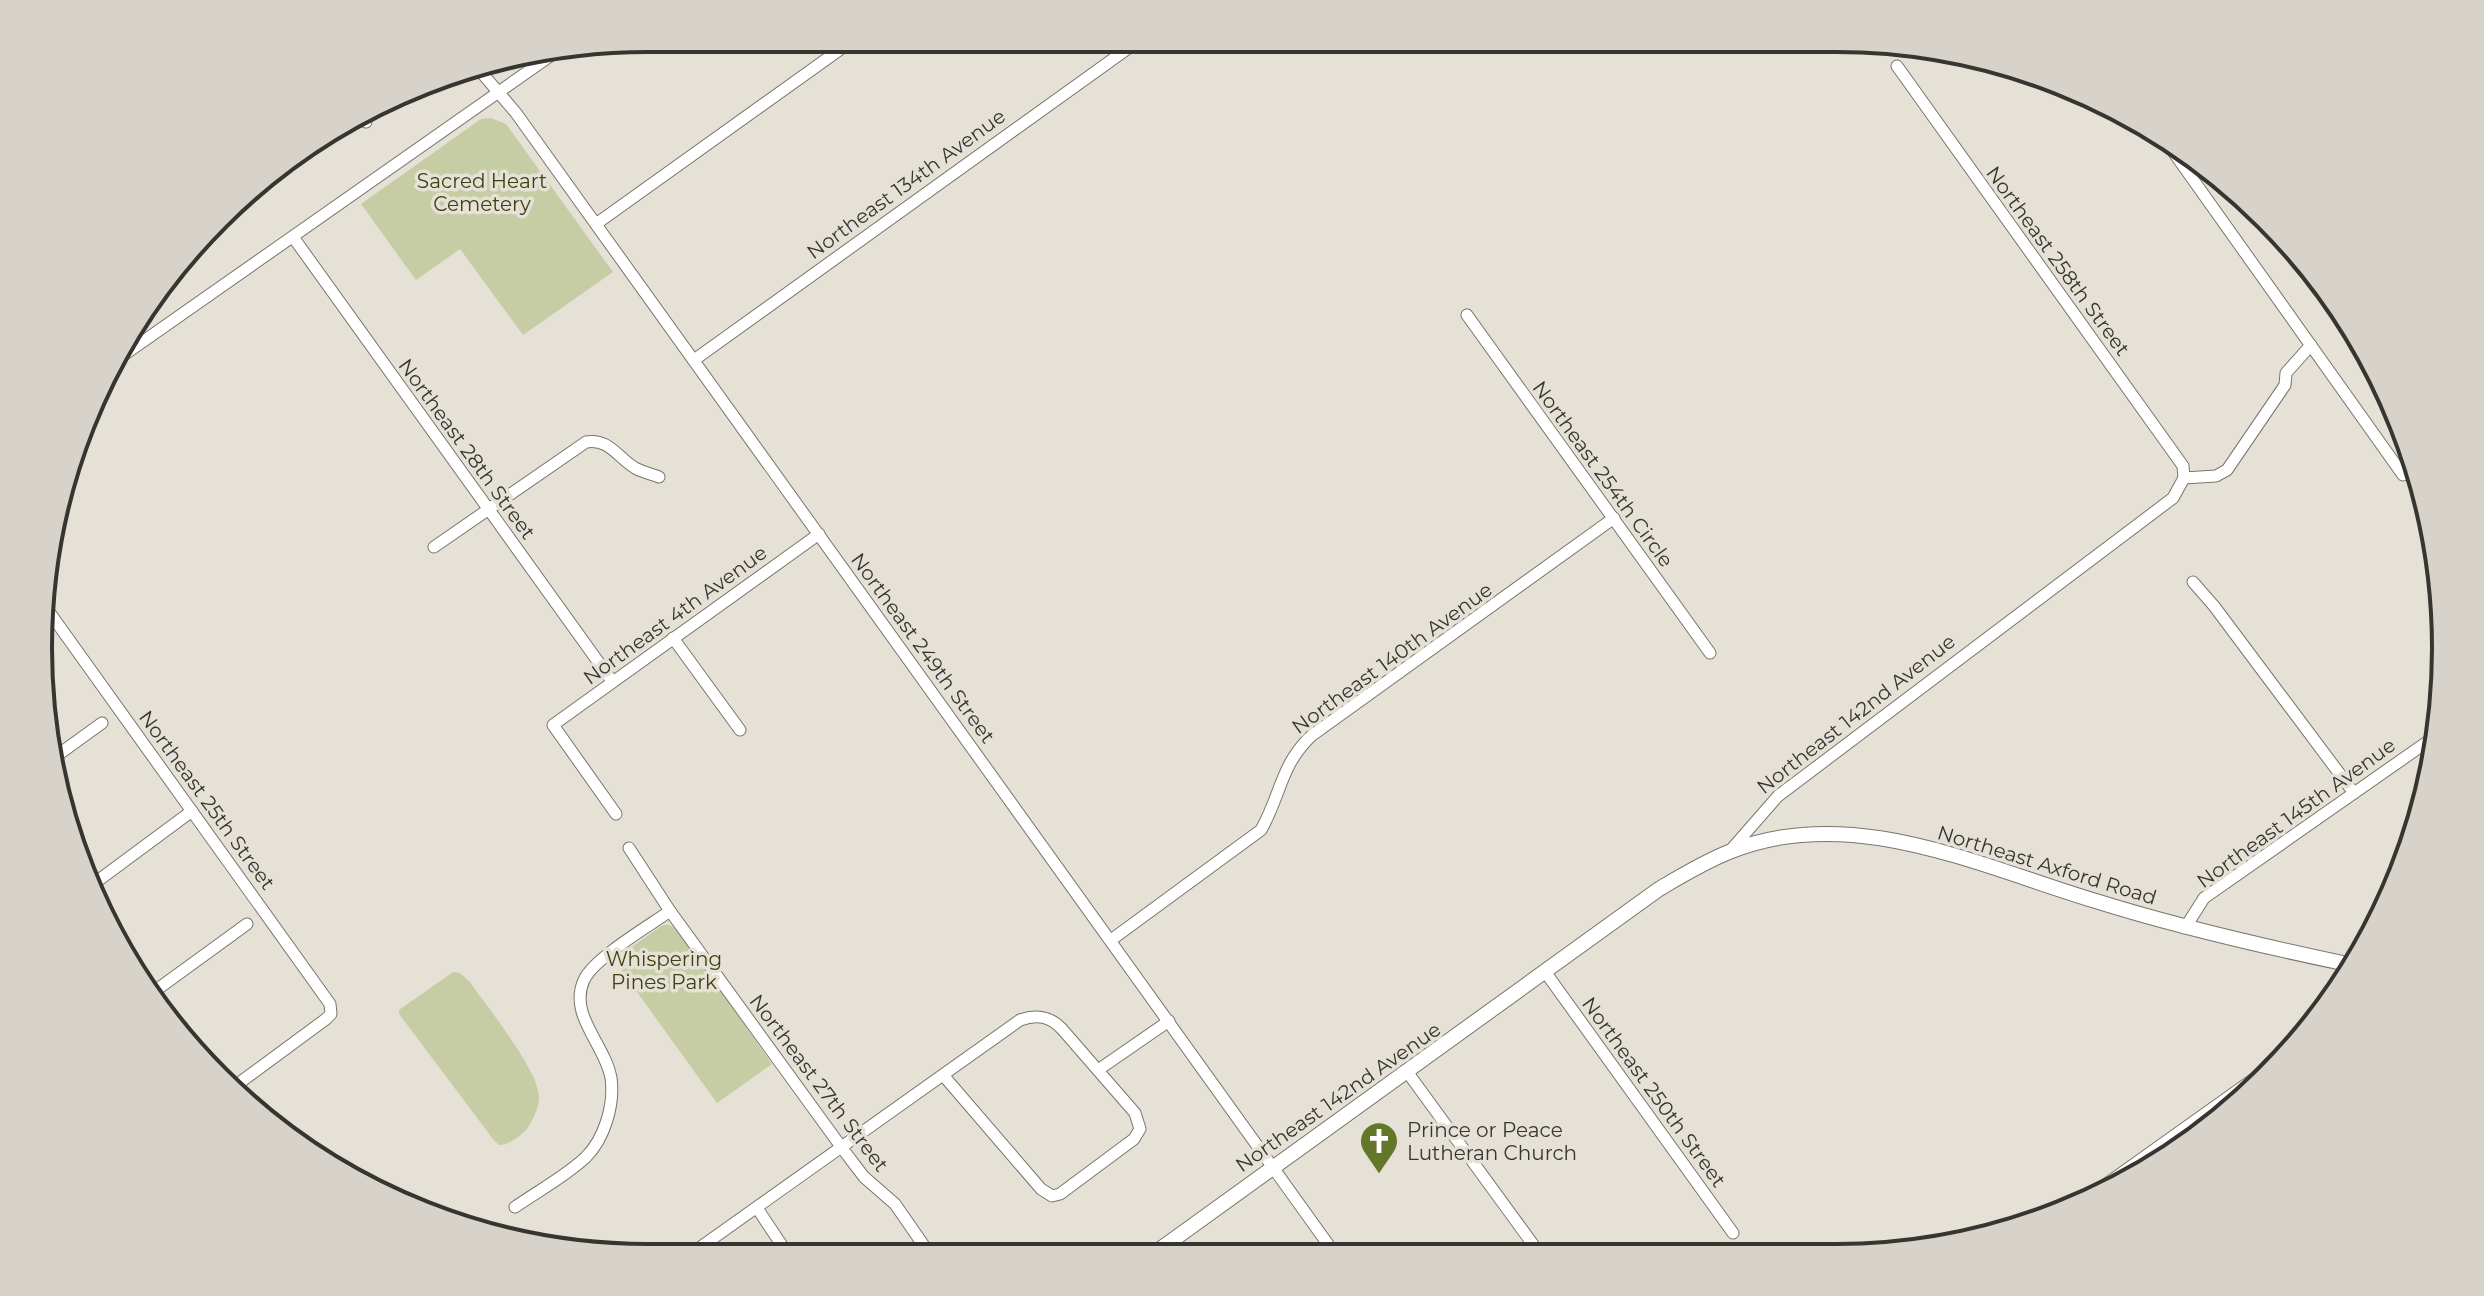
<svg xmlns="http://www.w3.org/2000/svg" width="2484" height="1296" font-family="Montserrat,sans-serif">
<rect width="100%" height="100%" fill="#e6e1d7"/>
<g fill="#c6cca4">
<polygon points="491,118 506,124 613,272 523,335 460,249 416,280 361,204 481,119"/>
<polygon points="667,924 677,929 772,1064 717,1103 614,960 661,926"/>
<path d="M453,972L460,973L469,981C486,1005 539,1071 539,1097C539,1107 534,1117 529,1126C523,1135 509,1145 499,1145L493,1139L399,1014V1010Z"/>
</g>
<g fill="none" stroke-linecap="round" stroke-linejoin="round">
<defs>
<g id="minor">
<polyline points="476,66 516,113 1335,1254"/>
<polyline points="363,118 366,122"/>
<polyline points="2162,136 2403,475"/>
<polyline points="596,224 856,38"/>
<polyline points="293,237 612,681"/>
<polyline points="1467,315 1710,653"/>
<polyline points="118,359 553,54"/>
<polyline points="694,360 1141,39"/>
<polyline points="2184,478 2216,476 2227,470 2285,385 2286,373 2311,345"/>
<path d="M434,547L586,442C609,438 617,457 635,468C642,472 652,474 659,477"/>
<polyline points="2193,582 2214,606 2354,793"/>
<polyline points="47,609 330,1004 331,1014 326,1019 231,1089"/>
<polyline points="673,638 740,730"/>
<polyline points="55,757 102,723"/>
<polyline points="616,814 553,725 819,534"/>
<polyline points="629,848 670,911 842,1148 864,1177 895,1204 931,1256"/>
<polyline points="1729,852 1778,796 2173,498 2184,478 2183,466 1897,66"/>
<polyline points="88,888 192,811"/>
<polyline points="2185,928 2204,898 2437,735"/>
<path d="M1111,940L1261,830C1281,795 1280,766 1311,736L1614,518"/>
<polyline points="1546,973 1733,1233"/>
<polyline points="148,996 247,924"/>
<polyline points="1098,1070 1169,1021"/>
<polyline points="1408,1073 1540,1254"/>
<path d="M515,1207C538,1191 566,1176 586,1157C596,1147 603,1133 607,1120C611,1107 613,1092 611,1078C605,1044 568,1015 584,980C594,958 649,926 670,911"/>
<polyline points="757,1208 789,1256"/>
<polyline points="2067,1212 2255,1078 2322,1009"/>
<path d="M688,1256L1020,1020C1037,1014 1050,1016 1062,1029L1135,1113L1140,1129L1134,1139L1060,1194L1052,1196L1041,1189L943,1075"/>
</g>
<path id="major" d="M1152,1255L1659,889C1681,876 1704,862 1729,852C1851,802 1981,867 2099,902C2182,928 2266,947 2352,965"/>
</defs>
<use href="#minor" stroke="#79756c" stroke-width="13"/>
<use href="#major" stroke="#79756c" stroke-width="16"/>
<use href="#minor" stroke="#fff" stroke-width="11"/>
<use href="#major" stroke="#fff" stroke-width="14"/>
</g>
<defs>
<symbol id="church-pin" viewBox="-11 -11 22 30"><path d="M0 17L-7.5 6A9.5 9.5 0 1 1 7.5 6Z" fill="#627727" stroke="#e6e1d7"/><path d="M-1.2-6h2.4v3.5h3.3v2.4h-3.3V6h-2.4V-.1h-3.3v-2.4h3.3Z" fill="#fff"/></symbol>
</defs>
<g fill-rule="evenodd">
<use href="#church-pin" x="1357" y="1119" width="44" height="60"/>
</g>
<g text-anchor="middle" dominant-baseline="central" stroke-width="7" stroke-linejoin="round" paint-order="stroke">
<g font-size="20" fill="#3d4210" stroke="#e6e1d7">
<text x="482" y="181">Sacred Heart<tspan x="482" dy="23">Cemetery</tspan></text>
<text x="664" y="959">Whispering<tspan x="664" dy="23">Pines Park</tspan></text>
</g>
<g font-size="20" fill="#373531" stroke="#e6e1d7">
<text transform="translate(906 184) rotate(-36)">Northeast 134th Avenue</text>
<text transform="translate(2058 261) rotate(54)">Northeast 258th Street</text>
<text transform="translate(467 449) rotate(54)">Northeast 28th Street</text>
<text transform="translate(1603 474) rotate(54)">Northeast 254th Circle</text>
<text transform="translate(675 615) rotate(-36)">Northeast 4th Avenue</text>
<text transform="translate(923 648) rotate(54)">Northeast 249th Street</text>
<text transform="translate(1392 658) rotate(-36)">Northeast 140th Avenue</text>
<text transform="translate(1856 714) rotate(-38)">Northeast 142nd Avenue</text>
<text transform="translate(207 800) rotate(54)">Northeast 25th Street</text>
<text transform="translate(2296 813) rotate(-36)">Northeast 145th Avenue</text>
<text transform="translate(2047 865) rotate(17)">Northeast Axford Road</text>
<text transform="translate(819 1083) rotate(53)">Northeast 27th Street</text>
<text transform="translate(1654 1092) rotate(54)">Northeast 250th Street</text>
<text transform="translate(1338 1097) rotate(-35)">Northeast 142nd Avenue</text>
</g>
<g font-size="20" fill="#373531" stroke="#e6e1d7" text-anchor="start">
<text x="1407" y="1130">Prince or Peace<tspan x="1407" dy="23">Lutheran Church</tspan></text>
</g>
</g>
<path d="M0 0H2484V1296H0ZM648 52H1836A596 596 0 0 1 2432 648V648A596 596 0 0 1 1836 1244H648A596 596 0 0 1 52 648V648A596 596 0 0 1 648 52Z" fill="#d8d3ca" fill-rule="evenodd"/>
<path fill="none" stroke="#373531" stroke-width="4" d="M648 52H1836A596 596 0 0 1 2432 648V648A596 596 0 0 1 1836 1244H648A596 596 0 0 1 52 648V648A596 596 0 0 1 648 52Z"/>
</svg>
